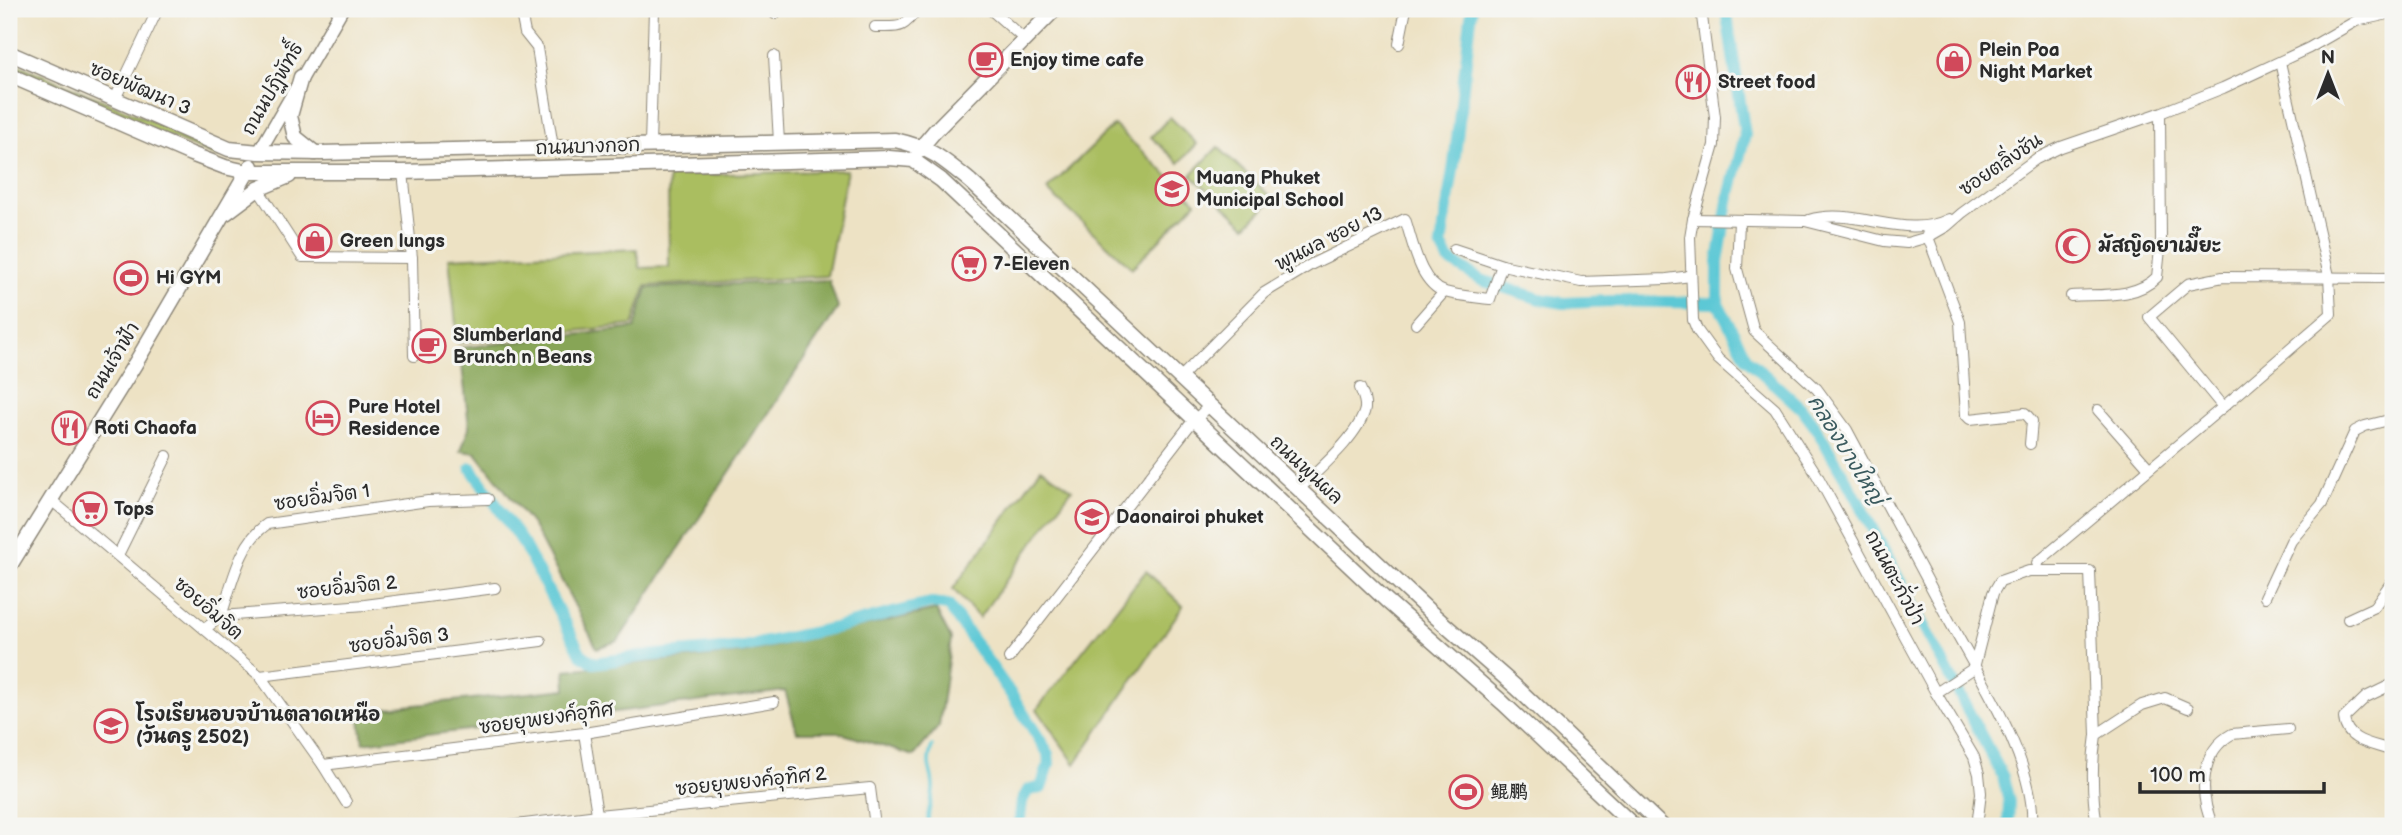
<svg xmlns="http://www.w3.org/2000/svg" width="2402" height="835" font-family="'Balsamiq Sans','LXGW WenKai TC','Playpen Sans Thai',sans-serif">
<rect width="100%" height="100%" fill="#f6f6f2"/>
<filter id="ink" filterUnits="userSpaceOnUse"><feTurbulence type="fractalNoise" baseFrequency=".0143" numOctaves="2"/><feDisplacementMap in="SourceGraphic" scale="14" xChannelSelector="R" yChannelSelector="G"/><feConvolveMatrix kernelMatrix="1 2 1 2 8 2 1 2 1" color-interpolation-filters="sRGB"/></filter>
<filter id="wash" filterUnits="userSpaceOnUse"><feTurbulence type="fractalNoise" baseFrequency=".00686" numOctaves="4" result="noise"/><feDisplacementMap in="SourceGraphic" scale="28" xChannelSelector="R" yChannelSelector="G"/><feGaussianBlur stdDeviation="1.57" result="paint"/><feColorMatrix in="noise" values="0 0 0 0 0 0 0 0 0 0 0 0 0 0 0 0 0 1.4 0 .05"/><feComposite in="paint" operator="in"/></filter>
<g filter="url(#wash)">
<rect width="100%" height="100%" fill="#ede2c4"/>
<g fill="#aabe61" stroke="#6a7446" stroke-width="2">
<polygon points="9,61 219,149 222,154 217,157 9,69"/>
<polygon points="1170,117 1197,144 1179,163 1151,137"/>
<polygon points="1114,125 1196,202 1132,268 1047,190"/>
<polygon points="1218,147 1273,199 1246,226 1191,175"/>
<polygon points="847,170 827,276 646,286 633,325 458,343 449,258 637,249 640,268 669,267 668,176"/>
<polygon points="1041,468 1072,489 979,618 953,589"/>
<polygon points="1146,571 1183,606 1075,764 1037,709"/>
</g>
<g fill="#87a557" stroke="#596841" stroke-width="2">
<polygon points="829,280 838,308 618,641 597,648 533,526 476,453 461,451 469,427 460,348 635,328 647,288"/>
<polygon points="936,610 951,639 939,726 914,756 837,732 797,732 785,691 363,743 359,711 566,689 565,670 743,653"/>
</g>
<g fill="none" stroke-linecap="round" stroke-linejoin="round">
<path stroke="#5cc8d5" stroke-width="3.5" d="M929,826C925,813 934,799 933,786C932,766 925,770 932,746"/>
<g stroke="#5cc8d5" stroke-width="12">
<polyline points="1472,9 1454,164 1441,245 1449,260 1481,280 1540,299 1564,303 1611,301 1718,303"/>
<polyline points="1726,9 1745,135 1728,201 1718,262 1718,303 1747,359 1801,408 1816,428 1851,488 2003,777 2009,802 2008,826"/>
<polyline points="471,468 524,545 581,654 594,663 645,656 743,647 839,627 931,603 948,605 1013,697 1048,753 1049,764 1041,788 1028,790 1022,801 1019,826"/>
</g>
</g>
</g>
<g filter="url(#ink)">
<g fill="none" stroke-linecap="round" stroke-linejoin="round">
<defs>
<g id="minor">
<polyline points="775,9 775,14"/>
<polyline points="990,9 1024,39"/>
<polyline points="1701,9 1715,117 1714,145 1693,219 1690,237 1693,320 1697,330 1718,359 1775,409 1817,475 1936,693 1974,757 1979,774 1981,793 1977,826"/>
<polyline points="521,13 525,33 537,48 553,147"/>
<path d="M875,27C899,27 903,30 917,9"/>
<polyline points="1399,44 1406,9"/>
<polyline points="774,56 779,142"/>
<polyline points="115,99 157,11"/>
<polyline points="650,145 654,9"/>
<polyline points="403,172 412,258 414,356"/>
<polyline points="258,189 302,257 412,258"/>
<polyline points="1693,219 1805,221 1884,241 1907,243 1928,237 1947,226 1962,213 2036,159 2061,147 2160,113 2223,88 2309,48 2356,21 2393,13"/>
<path d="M1809,220C1855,206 1905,241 1949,219"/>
<path d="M1739,221L1737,269L1754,331L1817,389L1847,430C1880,492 1913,554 1946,615C1976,671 2037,763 2032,826"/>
<polyline points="1927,226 1928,237 1960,322 1966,415 1970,419 2025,413 2032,421 2030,444"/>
<polyline points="1454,249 1502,265 1581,282 1667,279 1691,276"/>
<path d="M2071,296C2099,294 2136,299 2157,277L2161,240L2160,113"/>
<polyline points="1416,324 1444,292"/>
<path d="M1180,378L1264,293L1312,264L1405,219C1413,242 1419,283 1445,292C1458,296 1476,297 1490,299L1502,265"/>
<polyline points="2223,407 2149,317 2188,284 2223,277 2393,278"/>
<polyline points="2098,410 2149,468"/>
<path d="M1299,489C1318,470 1359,436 1365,409C1366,402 1363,395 1360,388"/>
<polyline points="50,499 260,676 323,765 346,802"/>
<polyline points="118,555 167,456"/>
<polyline points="2037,563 2223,407 2331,314 2329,276 2280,62"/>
<polyline points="2265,597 2291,541 2322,504 2355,431 2365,426 2393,419"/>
<path d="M221,616C232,585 239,543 267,524L428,501L488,499"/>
<polyline points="2348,619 2374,607 2393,580"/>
<polyline points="205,629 221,616 365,605 495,588"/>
<polyline points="1009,658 1189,426 1209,406"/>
<polyline points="260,676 541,641"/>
<path d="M2393,684L2366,697L2344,718C2346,743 2375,744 2393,751"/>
<polyline points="1936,693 1974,668 1993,593 2000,581 2029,571 2090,571 2096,735"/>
<polyline points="584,733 599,826"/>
<polyline points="323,765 584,733 774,702"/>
<polyline points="508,826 598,815 870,788 875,826"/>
<path d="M2097,826C2092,795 2091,767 2096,735L2142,705L2165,698L2188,708"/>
<path d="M2213,826C2199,796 2199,752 2232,734L2288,729"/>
</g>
<polyline id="tertiary" points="259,152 342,9"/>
<g id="secondary">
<path d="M9,53L229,149L259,152L321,153L895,140C931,148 942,158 970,181L1429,611L1517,688L1662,826"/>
<polyline points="9,75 191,154 225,167 247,172 403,172 889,158 913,160 941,180 1387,601 1503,703 1634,826"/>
<polyline points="301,77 290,116 295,137 315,153"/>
<polyline points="918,151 934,132 1055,9"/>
<polyline points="226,213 258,189 289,176"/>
<polyline points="9,567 135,364 251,166"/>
</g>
</defs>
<use href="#minor" stroke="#8c8678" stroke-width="12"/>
<use href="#tertiary" stroke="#8c8678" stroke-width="15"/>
<use href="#secondary" stroke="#8c8678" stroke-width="17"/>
<use href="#minor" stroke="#fff" stroke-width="10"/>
<use href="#tertiary" stroke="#fff" stroke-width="12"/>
<use href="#secondary" stroke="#fff" stroke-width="14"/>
</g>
</g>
<defs>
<symbol id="cafe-ring" viewBox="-11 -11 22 22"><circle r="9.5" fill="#f6f6f2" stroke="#d1495b" stroke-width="1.5"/><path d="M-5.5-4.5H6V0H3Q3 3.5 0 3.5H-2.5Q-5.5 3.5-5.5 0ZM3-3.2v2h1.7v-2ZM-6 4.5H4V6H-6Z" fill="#d1495b"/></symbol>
<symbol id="shop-ring" viewBox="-11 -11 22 22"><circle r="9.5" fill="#f6f6f2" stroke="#d1495b" stroke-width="1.5"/><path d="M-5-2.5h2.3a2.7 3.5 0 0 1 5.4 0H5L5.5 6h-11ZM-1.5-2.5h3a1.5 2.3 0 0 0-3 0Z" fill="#d1495b"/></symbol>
<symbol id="restaurant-ring" viewBox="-11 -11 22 22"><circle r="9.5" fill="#f6f6f2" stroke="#d1495b" stroke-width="1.5"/><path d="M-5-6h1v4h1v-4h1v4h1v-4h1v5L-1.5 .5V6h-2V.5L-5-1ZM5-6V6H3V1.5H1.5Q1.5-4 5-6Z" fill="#d1495b"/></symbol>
<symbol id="school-ring" viewBox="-11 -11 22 22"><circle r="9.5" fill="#f6f6f2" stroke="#d1495b" stroke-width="1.5"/><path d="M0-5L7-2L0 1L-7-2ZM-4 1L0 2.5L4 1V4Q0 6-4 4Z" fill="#d1495b"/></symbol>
<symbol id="mosque-ring" viewBox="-11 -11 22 22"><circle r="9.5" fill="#f6f6f2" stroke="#d1495b" stroke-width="1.5"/><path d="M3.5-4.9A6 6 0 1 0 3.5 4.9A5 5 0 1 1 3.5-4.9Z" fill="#d1495b"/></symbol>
<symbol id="supermarket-ring" viewBox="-11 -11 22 22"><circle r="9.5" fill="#f6f6f2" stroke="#d1495b" stroke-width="1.5"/><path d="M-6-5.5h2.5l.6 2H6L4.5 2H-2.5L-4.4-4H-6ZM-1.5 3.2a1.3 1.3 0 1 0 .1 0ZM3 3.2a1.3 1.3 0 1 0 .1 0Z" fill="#d1495b"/></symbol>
<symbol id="stadium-ring" viewBox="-11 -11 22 22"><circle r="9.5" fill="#f6f6f2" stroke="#d1495b" stroke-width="1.5"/><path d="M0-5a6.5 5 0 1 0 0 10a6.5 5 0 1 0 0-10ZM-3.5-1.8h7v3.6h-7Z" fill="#d1495b"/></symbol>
<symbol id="hotel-ring" viewBox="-11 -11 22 22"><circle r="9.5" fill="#f6f6f2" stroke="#d1495b" stroke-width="1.5"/><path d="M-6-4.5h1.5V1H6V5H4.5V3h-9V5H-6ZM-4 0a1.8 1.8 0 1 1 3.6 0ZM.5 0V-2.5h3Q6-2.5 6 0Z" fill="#d1495b"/></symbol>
</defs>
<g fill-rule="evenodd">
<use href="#cafe-ring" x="967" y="41" width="38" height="38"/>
<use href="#shop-ring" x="1935" y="42" width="38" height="38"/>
<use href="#restaurant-ring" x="1674" y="63" width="38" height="38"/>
<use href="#school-ring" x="1153" y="170" width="38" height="38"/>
<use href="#shop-ring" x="296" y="222" width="38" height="38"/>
<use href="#mosque-ring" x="2054" y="227" width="38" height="38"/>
<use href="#supermarket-ring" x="950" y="245" width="38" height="38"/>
<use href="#stadium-ring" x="112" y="259" width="38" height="38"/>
<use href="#cafe-ring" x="410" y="327" width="38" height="38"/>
<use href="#hotel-ring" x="304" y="399" width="38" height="38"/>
<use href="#restaurant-ring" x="50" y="409" width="38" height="38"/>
<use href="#supermarket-ring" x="71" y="490" width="38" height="38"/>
<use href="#school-ring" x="1073" y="498" width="38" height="38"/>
<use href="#school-ring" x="92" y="707" width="38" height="38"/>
<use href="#stadium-ring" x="1447" y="773" width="38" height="38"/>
</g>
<g text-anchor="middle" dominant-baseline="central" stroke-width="6" stroke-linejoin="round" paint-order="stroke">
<g font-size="19" font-weight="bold" fill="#2b2b2b" stroke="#f6f6f2" text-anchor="start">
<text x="1979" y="50">Plein Poa<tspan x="1979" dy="22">Night Market</tspan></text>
<text x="1010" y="60">Enjoy time cafe</text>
<text x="1718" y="82">Street food</text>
<text x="1196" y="178">Muang Phuket<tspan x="1196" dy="22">Municipal School</tspan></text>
<text x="340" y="241">Green lungs</text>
<text x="2098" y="246">มัสญิดยาเมี๊ยะ</text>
<text x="993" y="264">7-Eleven</text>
<text x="156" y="278">Hi GYM</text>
<text x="453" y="335">Slumberland<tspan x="453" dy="22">Brunch n Beans</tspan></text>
<text x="348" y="407">Pure Hotel<tspan x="348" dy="22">Residence</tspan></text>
<text x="94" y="428">Roti Chaofa</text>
<text x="114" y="509">Tops</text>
<text x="1116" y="517">Daonairoi phuket</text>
<text x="136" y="715">โรงเรียนอบจบ้านตลาดเหนือ<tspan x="136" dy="22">(วันครู 2502)</tspan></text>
<text x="1490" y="792">鲲鹏</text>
</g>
<g font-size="19" fill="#2b2b2b" stroke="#f6f6f2">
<text transform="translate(140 89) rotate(23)">ซอยพัฒนา 3</text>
<text transform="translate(273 89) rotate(-60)">ถนนปฏิพัทธิ์</text>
<text transform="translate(588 147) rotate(-2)">ถนนบางกอก</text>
<text transform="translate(2001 165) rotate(-34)">ซอยตลิ่งชัน</text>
<text transform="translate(1329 239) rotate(-27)">พูนผล ซอย 13</text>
<text transform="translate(113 361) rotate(-59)">ถนนเจ้าฟ้า</text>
<text transform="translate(1306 470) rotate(43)">ถนนพูนผล</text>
<text transform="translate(322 498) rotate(-8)">ซอยอิ่มจิต 1</text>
<text transform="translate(1894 578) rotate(62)">ถนนตะกั่วป่า</text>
<text transform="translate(347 588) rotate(-6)">ซอยอิ่มจิต 2</text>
<text transform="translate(208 609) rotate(41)">ซอยอิ่มจิต</text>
<text transform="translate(399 641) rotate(-7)">ซอยอิ่มจิต 3</text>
<text transform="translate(546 719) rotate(-8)">ซอยยุพยงค์อุทิศ</text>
<text transform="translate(751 782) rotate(-6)">ซอยยุพยงค์อุทิศ 2</text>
</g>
<g font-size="21" font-style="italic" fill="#3a5a5e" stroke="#f6f6f2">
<text transform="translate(1846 450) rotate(58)">คลองบางใหญ่</text>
</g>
</g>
<rect width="2402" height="835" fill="none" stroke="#f6f6f2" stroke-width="35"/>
<g transform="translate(2328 74)" stroke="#f6f6f2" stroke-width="5" paint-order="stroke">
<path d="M0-5L12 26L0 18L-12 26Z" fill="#2b2b2b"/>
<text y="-10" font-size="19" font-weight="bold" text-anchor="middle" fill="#2b2b2b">N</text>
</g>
<path d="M2140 782v10h184v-10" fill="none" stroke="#2b2b2b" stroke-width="3.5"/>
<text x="2150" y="782" font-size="21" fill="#2b2b2b" stroke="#f6f6f2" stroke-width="5" paint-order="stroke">100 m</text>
</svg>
